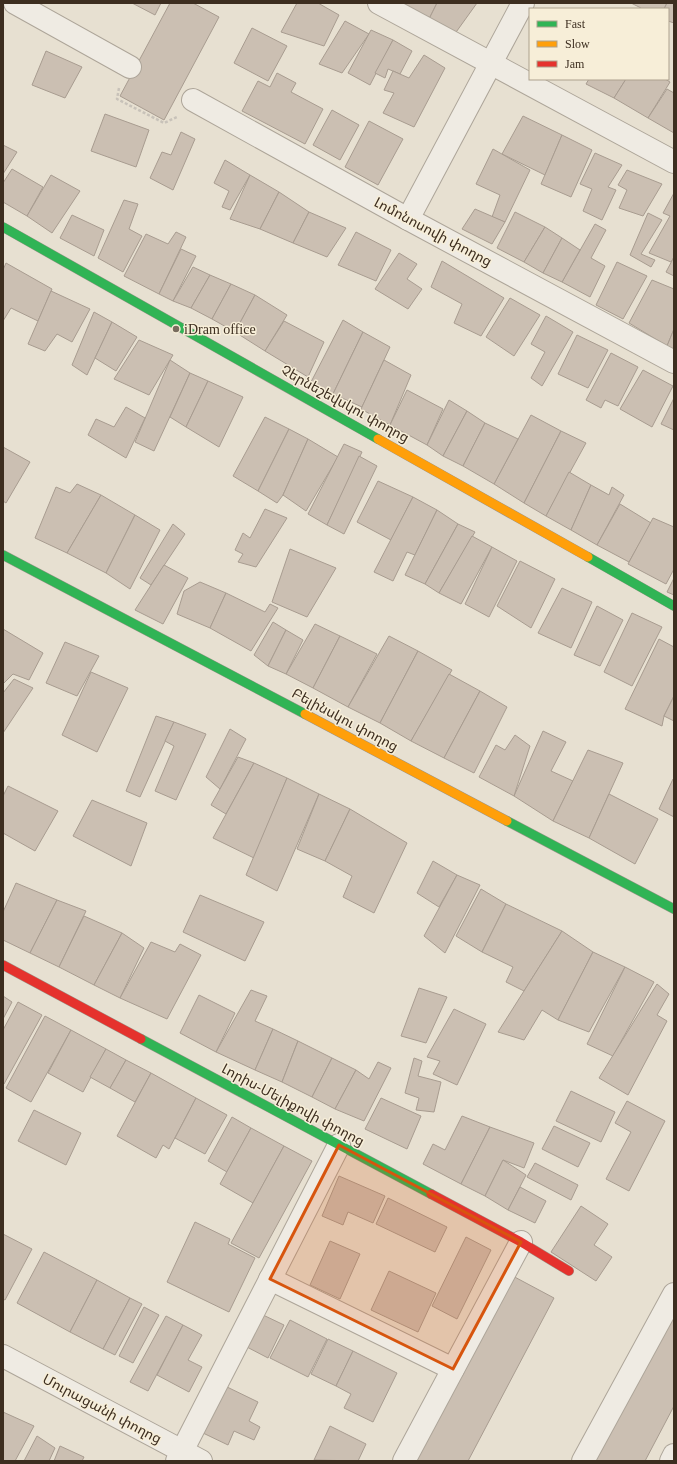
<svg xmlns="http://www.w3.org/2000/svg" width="677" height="1464" font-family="'Times New Roman','Noto Sans Armenian',serif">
<rect width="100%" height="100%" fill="#e7e0d1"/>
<g fill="#cbbfb2" stroke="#a89c90">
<polygon points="132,3 161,3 155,15"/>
<polygon points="170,3 193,3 219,17 164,120 120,96"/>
<polygon points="297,3 318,3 339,15 324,46 281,32"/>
<polygon points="398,3 437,3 428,21"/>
<polygon points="437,3 477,3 454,35 428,21"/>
<polygon points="631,3 667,3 664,9 640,9 641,8"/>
<polygon points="667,3 674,3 674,23 668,21 668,9 664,9"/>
<polygon points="345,21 369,34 342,73 319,64"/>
<polygon points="252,28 287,46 268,81 234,63"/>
<polygon points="371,30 393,40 370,85 348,73"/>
<polygon points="393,40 412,51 400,74 388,69 385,78 375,73"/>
<polygon points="46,51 82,67 65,98 32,85"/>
<polygon points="424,55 445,68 414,127 383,113 394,93 384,90 393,71 409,78"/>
<polygon points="277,73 296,83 291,92 323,109 305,144 242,111 258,81 270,87"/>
<polygon points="589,79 626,79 614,98 586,84"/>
<polygon points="626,79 665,79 670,82 648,118 614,98"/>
<polygon points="667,89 674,93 674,133 648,118"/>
<polygon points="332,110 359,125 340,160 313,145"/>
<polygon points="105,114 149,130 136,167 91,151"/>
<polygon points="523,116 562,135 545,175 502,154"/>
<polygon points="369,121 403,139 378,185 345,167"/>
<polygon points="181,132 195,139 173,190 150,178 162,152 171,155"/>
<polygon points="562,135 592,150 571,197 541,184"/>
<polygon points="3,145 17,152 3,174"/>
<polygon points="493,149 530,170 505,222 492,217 500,195 476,184"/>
<polygon points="595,153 622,165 608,187 616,190 602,220 583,211 592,189 580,184"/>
<polygon points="225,160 250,175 230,210 222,207 229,191 214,183"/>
<polygon points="12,169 43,187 27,216 3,202 3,183"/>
<polygon points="627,170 662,184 643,216 619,208 627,190 618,185"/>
<polygon points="51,175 80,191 52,233 27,216"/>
<polygon points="250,175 279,192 260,229 230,219"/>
<polygon points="279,192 309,212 293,243 260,229"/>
<polygon points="674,193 674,257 671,262 649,253 670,216 663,213"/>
<polygon points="124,200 138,204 129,229 142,236 123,272 98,258"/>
<polygon points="475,209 505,222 492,244 462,229"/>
<polygon points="309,212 346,228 327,257 293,243"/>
<polygon points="515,212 545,227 524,262 497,248"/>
<polygon points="648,213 662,220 641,254 655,260 651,267 630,255"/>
<polygon points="72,215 104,230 94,256 60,238"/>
<polygon points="595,224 606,230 591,258 605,266 590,297 562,282"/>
<polygon points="545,227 562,238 543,273 524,262"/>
<polygon points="176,232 186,237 159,294 124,276 146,234 168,244"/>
<polygon points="356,232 391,250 376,281 338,265"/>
<polygon points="562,238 580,250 562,282 543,273"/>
<polygon points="181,249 196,256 173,301 159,294"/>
<polygon points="399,253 417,264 407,279 422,289 408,309 375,289"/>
<polygon points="674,257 674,276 666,272"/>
<polygon points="442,261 504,298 481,336 454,323 462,304 431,287"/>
<polygon points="617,262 647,276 623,319 596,305"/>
<polygon points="6,263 52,289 38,321 11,308 3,321 3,270"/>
<polygon points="193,267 210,275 191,308 173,301"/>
<polygon points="210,275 231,284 212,319 191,308"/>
<polygon points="652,280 674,289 674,329 667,346 629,323"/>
<polygon points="231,284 255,295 235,332 212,319"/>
<polygon points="51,291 90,309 72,342 57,334 45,351 28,344"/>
<polygon points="255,295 287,315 265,351 235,332"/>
<polygon points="510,298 540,315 514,356 486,337"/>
<polygon points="94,312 112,322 87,375 72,365"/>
<polygon points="546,316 573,332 542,386 531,378 545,352 531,344"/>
<polygon points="343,320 363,332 333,394 311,382"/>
<polygon points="284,321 324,342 308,377 265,351"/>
<polygon points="112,322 137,337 116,371 95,358"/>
<polygon points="674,329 674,350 667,346"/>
<polygon points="363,332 390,347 362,407 333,394"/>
<polygon points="577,335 608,350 588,388 558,374"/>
<polygon points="139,340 173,355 149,395 114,379"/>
<polygon points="611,353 638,367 618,406 605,400 601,408 586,400"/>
<polygon points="170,360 190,373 154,451 135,442"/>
<polygon points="384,360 411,375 390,425 361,409"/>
<polygon points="643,370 673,386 652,427 620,409"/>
<polygon points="190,373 208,381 186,427 170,417"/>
<polygon points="208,381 243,397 219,447 186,427"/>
<polygon points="407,390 443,409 427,445 390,425"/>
<polygon points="674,398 674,430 661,424"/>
<polygon points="449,400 467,411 443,456 427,445"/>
<polygon points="126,407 145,418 126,458 88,435 96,419 114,427"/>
<polygon points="467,411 485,423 463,466 443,456"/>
<polygon points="531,415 561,431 524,503 494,484"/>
<polygon points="265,417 289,429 258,491 233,476"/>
<polygon points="485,423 518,439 494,484 463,466"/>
<polygon points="289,429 308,439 283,495 277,503 258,491"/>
<polygon points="561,431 586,443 546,516 524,503"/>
<polygon points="308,439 338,457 306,511 283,495"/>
<polygon points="344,444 362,452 327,525 308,514"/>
<polygon points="3,447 30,462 6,503 3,501"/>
<polygon points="359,456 377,466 344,534 327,525"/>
<polygon points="569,472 591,485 571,530 546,516"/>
<polygon points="378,481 413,497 391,540 357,522"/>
<polygon points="77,484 101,495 67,553 35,538 56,487 70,493"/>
<polygon points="591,485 609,495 612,487 624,495 597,545 571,530"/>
<polygon points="101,495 135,515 106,573 67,553"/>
<polygon points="413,497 437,510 415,555 407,552 393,581 374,572"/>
<polygon points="620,504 651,523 629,562 597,545"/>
<polygon points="265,509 287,518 256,567 238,562 243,554 235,550 243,533 250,538"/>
<polygon points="437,510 458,524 425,584 405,575"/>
<polygon points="135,515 160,530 130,589 106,573"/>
<polygon points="653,518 674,527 674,569 666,584 628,564"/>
<polygon points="173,524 185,534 151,585 140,578"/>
<polygon points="458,524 475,532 439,593 425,584"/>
<polygon points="472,536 492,547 461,604 439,593"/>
<polygon points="492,547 517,561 489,617 465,604"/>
<polygon points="290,549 336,568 307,617 272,602"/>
<polygon points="520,561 555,579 531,628 497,606"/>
<polygon points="164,565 188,578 163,624 135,610"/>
<polygon points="674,578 674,595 667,592"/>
<polygon points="200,582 226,593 210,628 177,614 184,591"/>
<polygon points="562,588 592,602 571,648 538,633"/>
<polygon points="226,593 265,612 270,604 278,608 251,651 210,628"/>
<polygon points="597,606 623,620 600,666 574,655"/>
<polygon points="632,613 662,627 632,686 604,672"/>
<polygon points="273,622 286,630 268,666 254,655"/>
<polygon points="315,624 340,636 313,688 286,674"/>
<polygon points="3,629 43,653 29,680 13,674 3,684"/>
<polygon points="286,630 303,640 286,674 268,666"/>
<polygon points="340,636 377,654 348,707 313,688"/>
<polygon points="389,636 418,651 380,723 348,707"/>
<polygon points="659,639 674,647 674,696 664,716 662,726 625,709"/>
<polygon points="65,642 99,656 77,696 46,683"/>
<polygon points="418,651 452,670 411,741 380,723"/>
<polygon points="91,672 128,688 97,752 62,735"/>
<polygon points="449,674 480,691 444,758 411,741"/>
<polygon points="14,679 33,688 3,733 3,693"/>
<polygon points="480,691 507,707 474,773 444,758"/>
<polygon points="674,696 674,721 664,716"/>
<polygon points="156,716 174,722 140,797 126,791"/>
<polygon points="174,722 206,734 176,800 155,791 174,746 165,741"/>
<polygon points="230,729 246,739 220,789 206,777"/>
<polygon points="543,731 566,742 551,771 573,781 553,821 514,796"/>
<polygon points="515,735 530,746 514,796 479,777 496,745 505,750"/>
<polygon points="588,750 623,763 589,838 553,821"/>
<polygon points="238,757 254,763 226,814 211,805"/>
<polygon points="254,763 287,778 254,858 213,838"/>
<polygon points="287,778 319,794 277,891 246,875"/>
<polygon points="673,779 674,779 674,817 659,809"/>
<polygon points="8,786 58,811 35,851 3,833 3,796"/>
<polygon points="319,794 350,809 325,861 297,849"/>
<polygon points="609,794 658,819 635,864 589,838"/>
<polygon points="92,800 147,823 131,866 73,836"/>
<polygon points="350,809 407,843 374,913 343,897 352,876 325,861"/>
<polygon points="433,861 457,875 439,907 417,893"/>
<polygon points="457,875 480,885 445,953 424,936"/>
<polygon points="16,883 57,900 30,953 3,940 3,912"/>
<polygon points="481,889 506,904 482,952 456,936"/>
<polygon points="200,895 264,922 245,961 183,932"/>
<polygon points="57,900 86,911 59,967 30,953"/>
<polygon points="506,904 562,931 524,991 506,982 513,967 482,952"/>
<polygon points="84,916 122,933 94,985 59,967"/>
<polygon points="562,931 593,952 558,1020 542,1010 524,1040 498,1032"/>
<polygon points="122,933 144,948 120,998 94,985"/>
<polygon points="151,942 175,952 180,944 201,955 167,1019 120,998"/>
<polygon points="593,952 625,967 589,1032 558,1020"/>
<polygon points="625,967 654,982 613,1056 587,1044"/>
<polygon points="657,984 669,994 657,1015 667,1021 628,1095 599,1078"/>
<polygon points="419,988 447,997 426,1043 401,1036"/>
<polygon points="251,990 267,996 255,1021 273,1029 255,1070 216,1052"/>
<polygon points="199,995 235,1013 216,1052 180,1033"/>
<polygon points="3,996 12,1002 3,1019"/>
<polygon points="18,1002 42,1015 4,1084 3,1083 3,1030"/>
<polygon points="454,1009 486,1024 457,1085 433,1074 440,1061 427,1057"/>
<polygon points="45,1016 71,1030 31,1102 6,1088"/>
<polygon points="273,1029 298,1041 282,1082 255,1070"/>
<polygon points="71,1030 106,1049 83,1092 48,1073"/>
<polygon points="298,1041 332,1058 312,1097 282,1082"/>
<polygon points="106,1049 126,1060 110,1088 90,1077"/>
<polygon points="332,1058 356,1070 335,1109 312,1097"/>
<polygon points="414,1058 422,1061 418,1076 441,1082 434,1112 416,1110 419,1098 405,1093"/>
<polygon points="126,1060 151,1073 135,1102 110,1088"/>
<polygon points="378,1062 391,1068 364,1121 335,1109 356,1070 369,1079"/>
<polygon points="151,1073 196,1098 169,1149 163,1145 156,1158 117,1136"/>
<polygon points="571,1091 615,1112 601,1142 556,1121"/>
<polygon points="196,1098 227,1115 205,1154 175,1138"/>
<polygon points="381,1098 421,1116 407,1149 365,1129"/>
<polygon points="627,1101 665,1121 629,1191 606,1179 631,1132 615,1123"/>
<polygon points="34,1110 81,1133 66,1165 18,1141"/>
<polygon points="462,1116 490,1127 461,1184 423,1164 433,1144 445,1150"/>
<polygon points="232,1117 251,1128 227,1172 208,1161"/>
<polygon points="554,1126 590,1143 578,1167 542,1149"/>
<polygon points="490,1127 534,1143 524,1168 503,1160 485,1196 461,1184"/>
<polygon points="251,1128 284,1146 253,1203 220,1184"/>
<polygon points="284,1146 312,1161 259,1258 231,1243"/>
<polygon points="503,1160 526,1175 508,1210 485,1196"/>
<polygon points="535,1163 578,1185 571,1200 527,1177"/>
<polygon points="339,1176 385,1196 373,1223 348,1212 343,1225 322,1216"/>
<polygon points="520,1187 546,1201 535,1223 508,1210"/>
<polygon points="388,1198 447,1227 435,1252 376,1224"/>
<polygon points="581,1206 608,1224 594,1245 612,1257 596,1281 551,1252"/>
<polygon points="195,1222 230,1239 228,1244 255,1258 229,1312 167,1282"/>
<polygon points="3,1234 32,1249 5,1300 3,1299"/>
<polygon points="466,1237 491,1250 457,1319 432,1306"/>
<polygon points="330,1241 360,1254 340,1299 310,1285"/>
<polygon points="44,1252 97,1280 70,1332 17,1303"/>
<polygon points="389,1271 436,1293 418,1332 371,1310"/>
<polygon points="509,1274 554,1298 468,1461 411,1461"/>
<polygon points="97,1280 130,1298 103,1349 70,1332"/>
<polygon points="674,1296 674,1406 645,1461 585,1461"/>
<polygon points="130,1298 142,1304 115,1355 103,1349"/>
<polygon points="144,1307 159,1315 133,1363 119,1356"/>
<polygon points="261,1314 284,1325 268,1358 245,1346"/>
<polygon points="166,1316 183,1325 148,1391 130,1382"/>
<polygon points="290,1320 327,1339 308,1377 270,1358"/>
<polygon points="183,1325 202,1335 188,1360 202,1367 189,1392 157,1375"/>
<polygon points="328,1339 353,1351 336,1386 311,1374"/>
<polygon points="353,1351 397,1373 373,1422 344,1408 351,1394 336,1386"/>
<polygon points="225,1386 258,1402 249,1421 260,1427 254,1440 234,1431 228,1445 203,1433"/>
<polygon points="3,1412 34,1426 15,1461 3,1461"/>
<polygon points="330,1426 366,1444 358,1461 314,1460"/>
<polygon points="37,1436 55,1448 49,1461 24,1461"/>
<polygon points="60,1446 84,1457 82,1461 54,1461"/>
</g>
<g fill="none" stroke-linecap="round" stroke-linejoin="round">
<defs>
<g id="street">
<polyline points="15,3 130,67"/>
<polyline points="379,3 674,162"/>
<polyline points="193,100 408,219 674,362"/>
<polyline points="408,219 523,3"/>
<polyline points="270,1279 453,1369"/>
<polyline points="3,1356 201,1461"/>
<polyline points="177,1461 339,1145"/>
<polyline points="404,1461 521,1242"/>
<polyline points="583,1461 674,1294"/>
<polyline points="671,1461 674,1455"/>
</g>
<g id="fast">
<polyline points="3,227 378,439"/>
<polyline points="3,555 305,714"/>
<polyline points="588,557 674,606"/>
<polyline points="507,821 674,909"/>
<polyline points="141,1039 431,1194"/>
</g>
<g id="slow">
<polyline points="378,439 588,557"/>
<polyline points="305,714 507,821"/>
</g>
<g id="jam">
<polyline points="3,965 141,1039"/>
<polyline points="431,1194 521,1242 569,1271"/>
</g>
</defs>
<use href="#street" stroke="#ada599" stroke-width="24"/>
<use href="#fast" stroke="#9c958a" stroke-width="10"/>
<use href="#slow" stroke="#9c958a" stroke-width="10"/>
<use href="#jam" stroke="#9c958a" stroke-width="10"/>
<polyline stroke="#c8c2b9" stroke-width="2.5" stroke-dasharray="3 2" stroke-linecap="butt" points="119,88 117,99 164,123 177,117"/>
<use href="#street" stroke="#efebe3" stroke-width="22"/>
<use href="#fast" stroke="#30b455" stroke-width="9"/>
<use href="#slow" stroke="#ff9f0a" stroke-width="9"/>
<use href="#jam" stroke="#e5322d" stroke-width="9"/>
</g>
<path fill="#d7550e" fill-opacity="0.2" stroke="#d7550e" stroke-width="3" stroke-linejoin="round" d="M339,1145L521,1242L453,1369L270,1279Z"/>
<circle fill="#786c5e" stroke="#f7eed8" stroke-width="1.5" cx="176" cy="329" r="4"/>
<g text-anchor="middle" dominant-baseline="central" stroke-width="3" stroke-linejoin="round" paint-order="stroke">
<g font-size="14" fill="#3d2e20" stroke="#f7eed8">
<text transform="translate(433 232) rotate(28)">Լոմոնոսովի փողոց</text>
<text transform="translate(345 404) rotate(29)">Չերնեշեվսկու փողոց</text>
<text transform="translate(345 720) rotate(28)">Բելինսկու փողոց</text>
<text transform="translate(293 1105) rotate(28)">Լորիս-Մելիքովի փողոց</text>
<text transform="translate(102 1409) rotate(28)">Մուրացանի փողոց</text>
</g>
<g font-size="14" fill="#3d2e20" stroke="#f7eed8" text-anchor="start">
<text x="184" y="329">iDram office</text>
</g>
</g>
<rect width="677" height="1464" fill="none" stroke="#3d2e20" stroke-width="8"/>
<rect x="529" y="8" width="140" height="72" fill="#f7eed8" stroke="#ada18e"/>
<rect x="537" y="21" width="20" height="6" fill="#30b455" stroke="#ada18e"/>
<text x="565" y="28" font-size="12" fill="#3d2e20">Fast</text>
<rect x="537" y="41" width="20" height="6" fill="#ff9f0a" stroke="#ada18e"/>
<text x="565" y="48" font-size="12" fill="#3d2e20">Slow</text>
<rect x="537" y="61" width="20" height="6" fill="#e5322d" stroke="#ada18e"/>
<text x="565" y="68" font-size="12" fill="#3d2e20">Jam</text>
</svg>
